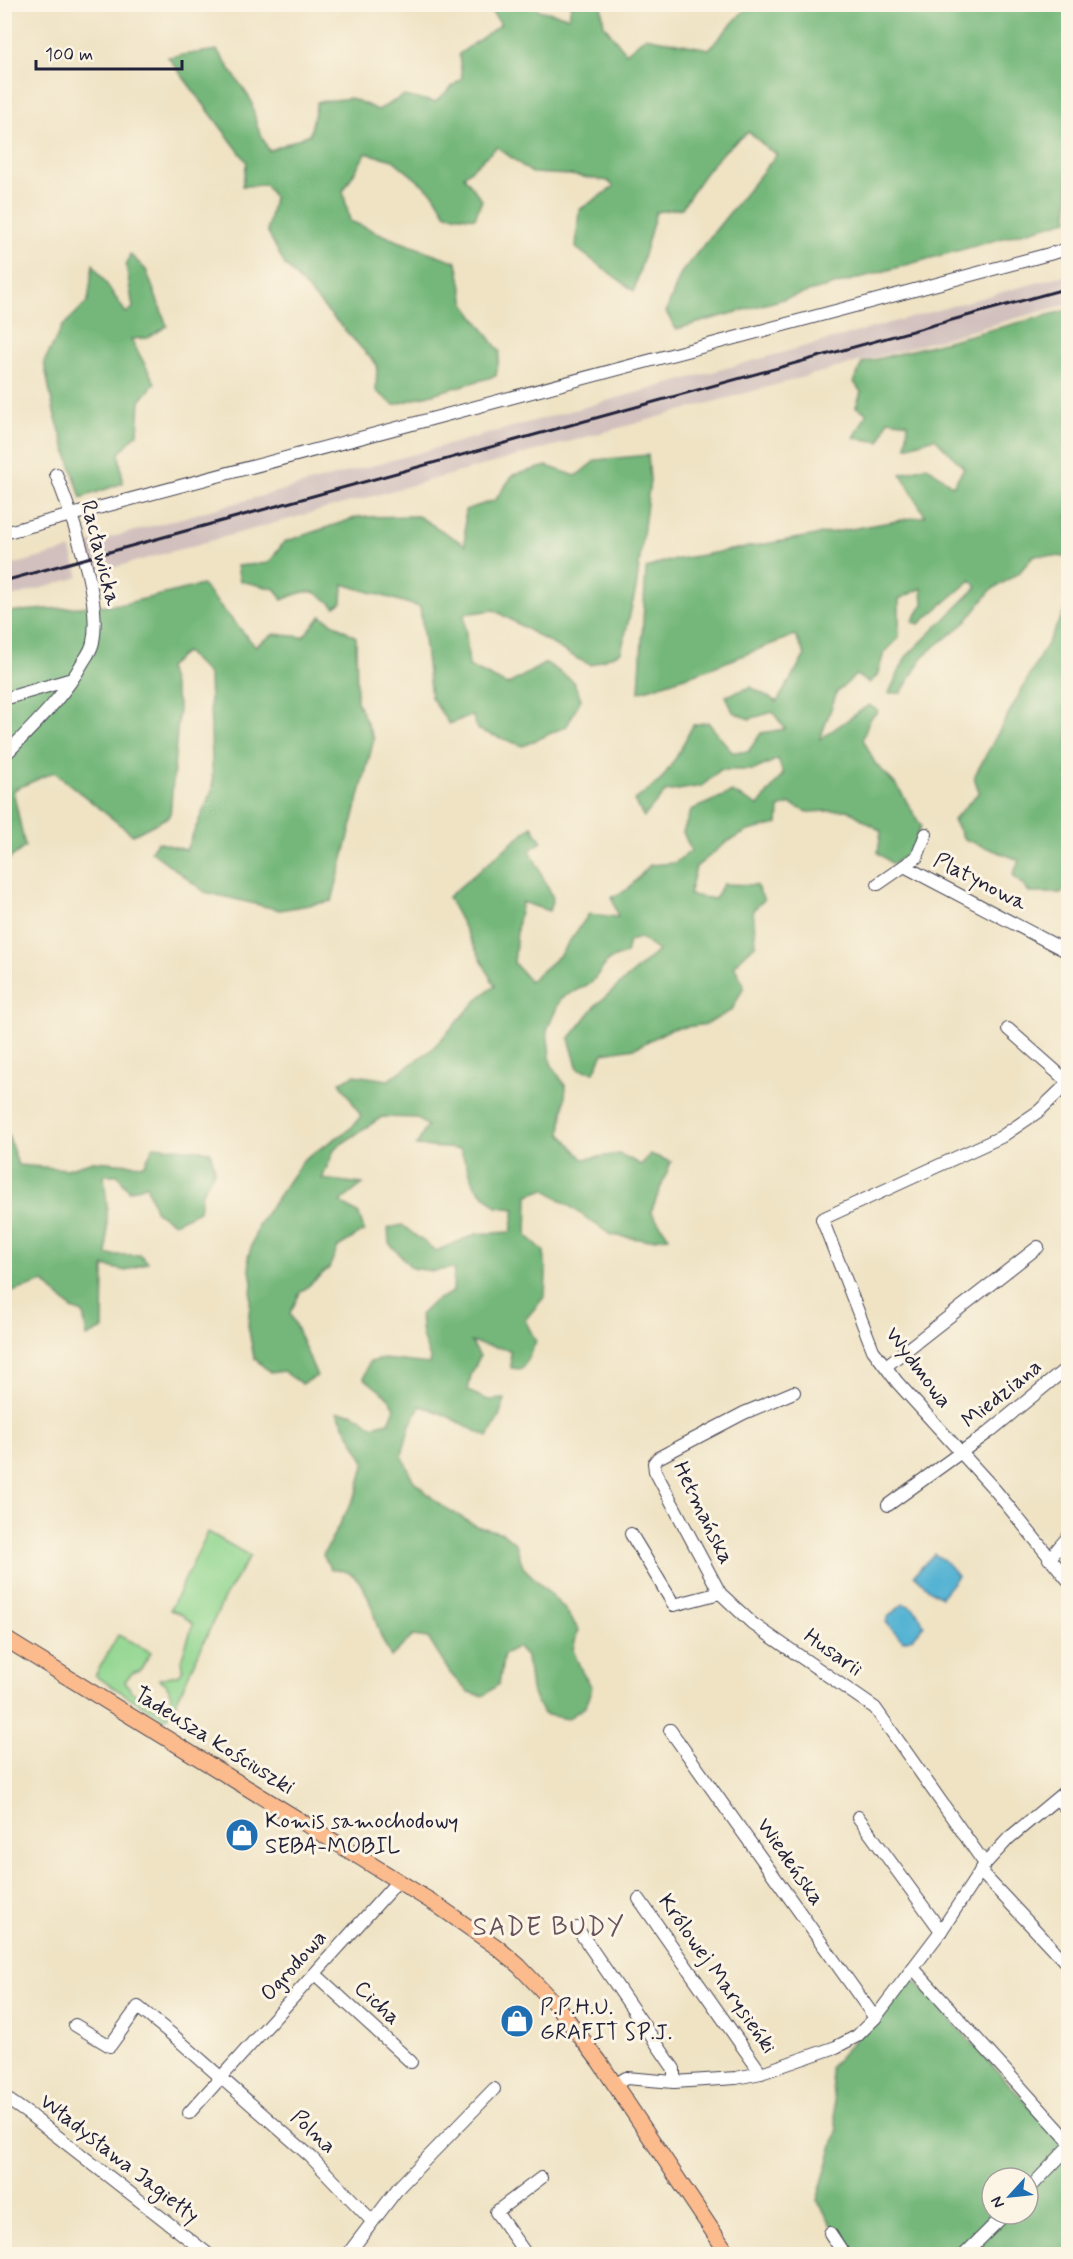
<svg xmlns="http://www.w3.org/2000/svg" width="1073" height="2259" font-family="Mynerve,sans-serif">
<rect width="100%" height="100%" fill="#fcf5e5"/>
<filter id="ink" filterUnits="userSpaceOnUse"><feTurbulence type="fractalNoise" baseFrequency=".0167" numOctaves="2"/><feDisplacementMap in="SourceGraphic" scale="12" xChannelSelector="R" yChannelSelector="G"/><feConvolveMatrix kernelMatrix="1 2 1 2 8 2 1 2 1" color-interpolation-filters="sRGB"/></filter>
<filter id="wash" filterUnits="userSpaceOnUse"><feTurbulence type="fractalNoise" baseFrequency=".008" numOctaves="4" result="noise"/><feDisplacementMap in="SourceGraphic" scale="24" xChannelSelector="R" yChannelSelector="G"/><feGaussianBlur stdDeviation="1.35" result="paint"/><feColorMatrix in="noise" values="0 0 0 0 0 0 0 0 0 0 0 0 0 0 0 0 0 1.4 0 .05"/><feComposite in="paint" operator="in"/></filter>
<g filter="url(#wash)">
<rect width="100%" height="100%" fill="#efe3c4"/>
<g fill="#d1c0bd">
<polygon points="1068,274 1068,304 94,573 86,545 98,541"/>
<polygon points="71,549 79,577 5,599 5,567"/>
</g>
<polygon fill="#90d68f" stroke="#597c65" stroke-width="1.5" points="208,1532 250,1556 226,1594 170,1715 165,1719 95,1676 118,1635 151,1652 141,1669 131,1674 125,1681 131,1691 167,1715 166,1709 172,1695 166,1684 159,1679 180,1674 183,1669 182,1657 193,1624 181,1614 170,1610"/>
<g fill="#74b77a" stroke="#4b6c5a" stroke-width="1.5" fill-rule="evenodd">
<path d="M486,5H535L539,10L569,17L571,5H601L604,25L626,53L645,37L709,49L749,5H1068V220L676,329L666,312L681,273L777,154L768,149L749,132C718,151 701,178 682,208L656,212L634,291L576,248L579,210L614,187L608,181L570,175L532,173L497,147L464,176L482,200L475,218L446,214L434,194L393,160L366,153L343,191L350,221L398,241L457,262L465,304L500,352L496,376L394,405L376,391L377,365L285,265L267,231L274,198L266,185L242,186L247,162L168,57L217,50L251,100L257,126L269,151L310,134L317,102L351,98L378,110L403,96L435,102L462,78L459,54L501,24Z"/>
<polygon points="130,254 146,270 167,326 148,338 131,339 155,383 140,401 138,433 119,453 123,483 81,498 54,412 44,362 62,327 88,301 93,264 126,313 133,308 126,265"/>
<path d="M1068,310V557L1034,555L1019,573L991,590L965,623L924,655L901,693H889L906,657L977,587L971,580L919,624L912,622L923,604L922,588L899,599V638L884,653L877,676L869,683L856,675L837,692L820,739L869,705L878,711L869,720L863,739L875,763L898,787L921,826L909,854L893,864L878,853L881,831L848,810L808,812L790,804L779,808L778,824L748,831L727,842L696,867L689,895L715,899L723,884L756,885L764,900L753,910L756,944L734,965L744,986L732,1010L707,1024L671,1029L635,1048L603,1053L594,1072L578,1069L569,1039L596,1005L658,951L640,938L629,941L626,954L609,960L591,983L561,998L547,1030L551,1064L566,1087L561,1133L583,1159L620,1154L641,1165L650,1154L671,1162L651,1212L669,1237L646,1240L611,1235L545,1189L528,1195L527,1236L544,1251L546,1273L545,1296L525,1320L536,1342L522,1369L511,1368L510,1350L471,1342L480,1356L471,1375L468,1391L488,1400L505,1399L498,1419L488,1437C464,1426 445,1412 420,1406L410,1425L402,1455L413,1480L439,1504L476,1526L503,1533L516,1544L523,1567L565,1609L578,1629L573,1650L583,1674L592,1687L585,1707L567,1719L543,1714L531,1690L527,1658L517,1647L504,1654L499,1684L483,1696L468,1692L450,1673L428,1638L413,1636L391,1657C387,1648 382,1640 379,1631C371,1607 365,1566 331,1570L323,1555L357,1492L365,1462L337,1412L353,1413L372,1426L389,1422L395,1408L389,1398L364,1378L369,1362L383,1359L429,1364L430,1358L422,1336L420,1315L434,1301L453,1292L454,1268L433,1271L412,1268L389,1243L388,1228L402,1225L436,1251L476,1234L511,1232L515,1209L497,1207L475,1186L460,1149L416,1146L427,1126L417,1118L382,1117L335,1148L322,1179L363,1184L340,1202L359,1214L364,1231L338,1247L329,1268L300,1293L290,1313L317,1376L302,1384L283,1371L271,1373L254,1358L248,1325L252,1283L248,1257L258,1225L304,1159L350,1129L361,1116L340,1082L355,1075L388,1080L431,1050L481,996L495,986L448,897L532,826L542,842L530,850L553,898L549,911L522,902L518,921L514,963L530,981L559,956L589,914L618,917L612,897L627,890L650,865L674,863L691,851L683,832L691,810L732,792L758,806L783,774L778,759L754,770H720L702,786L665,792L644,817L634,801L661,780L677,756L693,725L708,722L732,752H748L761,733L785,729L773,712L749,719L733,712L726,696L751,687L777,702L805,655L795,635L703,671L639,692L646,569L662,562L925,516L901,474L927,466L953,486L964,468L935,438L906,447L908,423L888,420L880,442L854,438L867,413L856,407L861,392L854,382L862,363Z"/>
<path d="M648,455L650,480L636,589L621,652L591,665L578,659L494,610L464,614L469,666L507,685L546,663L573,681L581,699L567,726L523,746L478,730L472,715L449,724L431,697L420,607L343,584L342,602L335,607C314,588 308,588 282,600L275,589L240,581L237,566L269,563L284,542L358,517L418,516L465,545V510L495,500L513,475L547,466L576,476L596,460Z"/>
<polygon points="202,585 255,646 274,634 303,637 321,616 356,637 357,701 374,739 332,901 280,910 205,892 151,851 157,842 186,850 213,788 209,675 186,652 168,667 179,708 170,816 133,835 54,772 13,790 25,847 5,862 5,612 123,604"/>
<polygon points="1068,605 1068,885 1061,893 1030,893 1013,875 1019,860 964,839 953,820 979,792 974,777"/>
<polygon points="4,1132 7,1132 18,1165 67,1169 93,1161 144,1165 154,1146 210,1151 215,1170 202,1193 199,1211 174,1223 156,1212 146,1185 129,1191 118,1175 104,1175 107,1207 107,1255 140,1255 148,1262 126,1271 104,1266 103,1329 87,1337 83,1313 72,1309 44,1282 5,1294"/>
<path d="M912,1977L1068,2149V2254H849L817,2200L837,2131L830,2067ZM992,2178H1028V2214H992Z"/>
</g>
<g fill="#55b3d3" stroke="#3c6a87" stroke-width="1.5">
<polygon points="934,1554 944,1560 958,1576 941,1597 930,1590 914,1575"/>
<path d="M903,1604C914,1606 921,1616 924,1625L913,1638L903,1641L886,1622L888,1617Z"/>
</g>
</g>
<g filter="url(#ink)">
<g fill="none" stroke-linecap="round" stroke-linejoin="round">
<defs>
<g id="minor">
<polyline points="4,533 1068,249"/>
<polyline points="4,699 72,679"/>
<path d="M4,756C33,726 63,698 83,662C87,656 92,649 93,642C102,598 72,516 56,474"/>
<polyline points="904,866 1068,952"/>
<polyline points="878,884 917,857 926,834"/>
<polyline points="1008,1029 1068,1082"/>
<polyline points="1068,1083 1039,1111 1001,1137 822,1219 873,1350 897,1382 995,1490 1068,1580"/>
<polyline points="886,1366 1038,1247"/>
<polyline points="794,1392 744,1413 658,1458 654,1463 655,1471 720,1593 753,1624 875,1708 985,1864"/>
<polyline points="888,1505 989,1432 1068,1367"/>
<polyline points="631,1534 674,1605 720,1593"/>
<polyline points="1049,1559 1068,1537"/>
<polyline points="670,1730 875,2018"/>
<polyline points="1057,1799 1068,1810"/>
<polyline points="858,1817 941,1931"/>
<polyline points="980,1871 1068,1965"/>
<polyline points="639,1899 761,2073"/>
<polyline points="577,1928 674,2069 674,2082"/>
<polyline points="913,1968 1068,2140"/>
<polyline points="315,1974 411,2062"/>
<polyline points="75,2025 110,2046 138,2007 175,2037 311,2157 372,2221"/>
<polyline points="615,2085 626,2078 674,2082 736,2078 761,2073 836,2047 857,2036 875,2018 941,1931 985,1864 1009,1838 1068,1789"/>
<polyline points="4,2097 30,2115 208,2254"/>
<polyline points="189,2113 398,1881"/>
<polyline points="1028,2190 1068,2148"/>
<polyline points="830,2233 844,2254"/>
<polyline points="348,2254 399,2187 494,2089"/>
<polyline points="526,2254 496,2212 541,2178"/>
<polyline points="965,2254 1005,2214"/>
</g>
<polyline id="major" points="4,1638 437,1905 498,1948 519,1966 557,2006 599,2061 728,2254"/>
</defs>
<use href="#minor" stroke="#413f50" stroke-width="14"/>
<use href="#major" stroke="#413f50" stroke-width="17"/>
<use href="#minor" stroke="#fff" stroke-width="12"/>
<use href="#major" stroke="#fbbb8d" stroke-width="15"/>
<polyline stroke="#22223b" stroke-width="3" points="4,581 1068,288"/>
</g>
</g>
<defs>
<symbol id="shop-disc" viewBox="-11 -11 22 22"><circle r="9.5" fill="#1f6fb2" stroke="#fcf5e5"/><path d="M-5-2.5h2.3a2.7 3.5 0 0 1 5.4 0H5L5.5 6h-11ZM-1.5-2.5h3a1.5 2.3 0 0 0-3 0Z" fill="#fff"/></symbol>
</defs>
<g fill-rule="evenodd">
<use href="#shop-disc" x="223" y="1816" width="38" height="38"/>
<use href="#shop-disc" x="498" y="2002" width="38" height="38"/>
</g>
<g text-anchor="middle" dominant-baseline="central" stroke-width="6" stroke-linejoin="round" paint-order="stroke">
<g font-size="22" fill="#22223b" stroke="#fcf5e5">
<text transform="translate(100 553) rotate(76)">Racławicka</text>
<text transform="translate(980 882) rotate(27)">Platynowa</text>
<text transform="translate(918 1368) rotate(53)">Wydmowa</text>
<text transform="translate(1002 1394) rotate(-39)">Miedziana</text>
<text transform="translate(703 1513) rotate(64)">Hetmańska</text>
<text transform="translate(833 1653) rotate(35)">Husarii</text>
<text transform="translate(214 1741) rotate(32)">Tadeusza Kościuszki</text>
<text transform="translate(790 1862) rotate(55)">Wiedeńska</text>
<text transform="translate(294 1966) rotate(-48)">Ogrodowa</text>
<text transform="translate(717 1974) rotate(55)">Królowej Marysieńki</text>
<text transform="translate(377 2003) rotate(43)">Cicha</text>
<text transform="translate(313 2132) rotate(43)">Polna</text>
<text transform="translate(119 2159) rotate(38)">Władysława Jagiełły</text>
</g>
<g font-size="22" fill="#22223b" stroke="#fcf5e5" text-anchor="start">
<text x="265" y="1822">Komis samochodowy<tspan x="265" dy="25">SEBA-MOBIL</tspan></text>
<text x="540" y="2008">P.P.H.U.<tspan x="540" dy="25">GRAFIT SP.J.</tspan></text>
</g>
<g font-size="26" letter-spacing="1.5" fill="#67525d" stroke="#fcf5e5">
<text x="549" y="1928">SADE BUDY</text>
</g>
</g>
<rect width="1073" height="2259" fill="none" stroke="#fcf5e5" stroke-width="24"/>
<g transform="translate(1010 2196) rotate(243)"><circle r="28" fill="#fcf5e5" stroke="#a5a1a1" stroke-width="1.5"/>
<path d="M0-4.5L10 22L0 15L-10 22Z" fill="#1f6fb2"/>
<text y="-9" font-size="16" font-weight="bold" text-anchor="middle" fill="#22223b">N</text>
</g>
<path d="M36 60v9h146v-9" fill="none" stroke="#22223b" stroke-width="3"/>
<text x="45" y="60" font-size="18" fill="#22223b" stroke="#fcf5e5" stroke-width="4.5" paint-order="stroke">100 m</text>
</svg>
